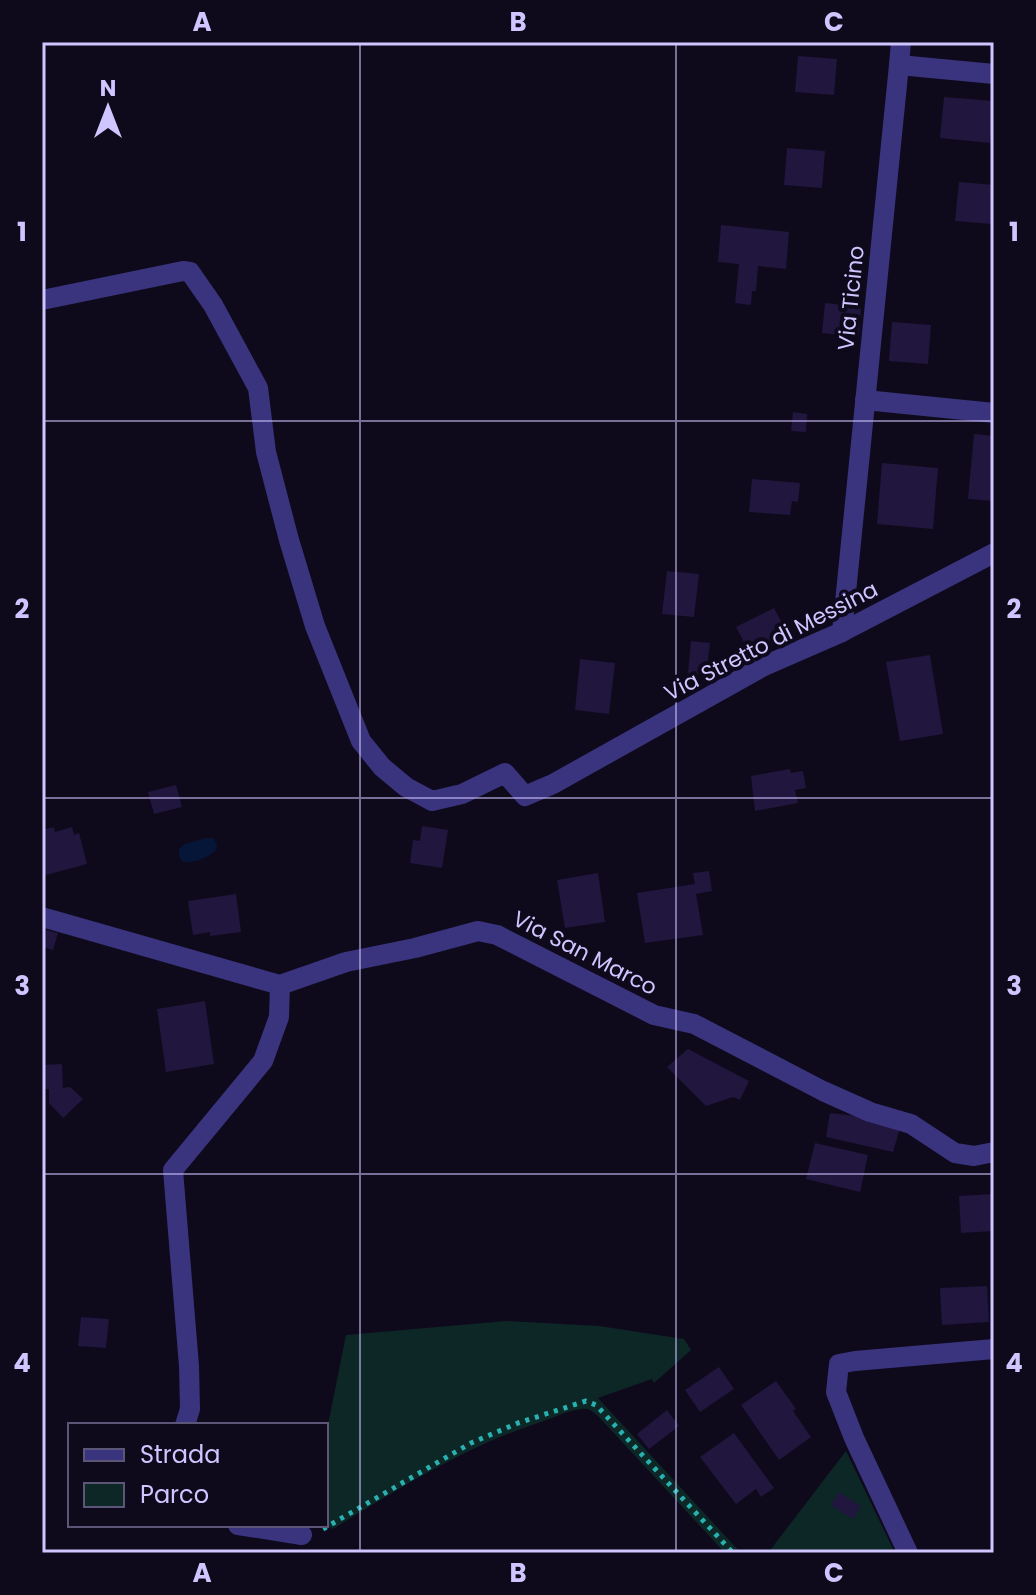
<svg xmlns="http://www.w3.org/2000/svg" width="1036" height="1595" font-family="Poppins,sans-serif">
<rect width="100%" height="100%" fill="#0e0a1c"/>
<g fill="#0d2626">
<path d="M506,1321L599,1326L684,1339L691,1350L654,1383L652,1379L598,1398L741,1553H725L598,1416C593,1412 589,1408 582,1409C568,1410 553,1418 541,1422C466,1446 400,1488 333,1529L326,1525V1435L346,1335Z"/>
<polygon points="846,1451 895,1553 768,1553"/>
</g>
<path fill="#061639" d="M206,838H213L217,844L216,850C208,858 194,863 183,862L179,856V849L185,844Z"/>
<g fill="#20163e">
<polygon points="798,56 837,59 834,95 795,92"/>
<polygon points="944,97 994,101 990,143 940,138"/>
<polygon points="787,148 825,151 822,188 784,185"/>
<polygon points="959,182 994,185 992,224 955,221"/>
<polygon points="721,225 789,232 786,269 758,266 756,291 752,291 751,305 735,303 739,264 718,262"/>
<polygon points="825,303 861,307 859,337 822,333"/>
<polygon points="892,322 931,325 928,364 889,361"/>
<polygon points="793,412 807,414 806,432 791,431"/>
<polygon points="974,434 994,436 994,501 968,499"/>
<polygon points="882,463 938,468 933,529 877,524"/>
<polygon points="752,479 800,483 798,502 792,501 790,515 749,512"/>
<polygon points="667,571 699,574 694,617 662,614"/>
<polygon points="774,608 789,636 758,652 761,658 744,666 738,655 748,650 736,627"/>
<polygon points="691,641 710,643 706,675 688,673"/>
<polygon points="930,655 943,734 900,741 886,662"/>
<polygon points="580,659 615,663 609,714 575,710"/>
<polygon points="790,769 791,773 803,771 806,788 795,790 798,803 755,811 751,776"/>
<polygon points="176,785 182,807 154,814 148,792"/>
<polygon points="422,826 448,830 442,868 410,863 413,840 420,841"/>
<polygon points="54,827 55,832 72,827 74,835 79,833 87,864 42,876 42,830"/>
<polygon points="709,871 712,891 696,894 703,935 645,943 637,893 695,884 693,873"/>
<polygon points="598,873 605,922 565,928 557,880"/>
<polygon points="236,894 241,932 210,936 210,932 193,935 188,901"/>
<polygon points="42,929 58,933 53,950 42,947"/>
<polygon points="205,1001 214,1064 166,1072 157,1009"/>
<polygon points="688,1049 749,1081 740,1100 733,1097 706,1106 667,1067"/>
<polygon points="62,1064 63,1088 70,1087 83,1099 63,1118 49,1103 49,1089 42,1089 42,1065"/>
<polygon points="830,1113 866,1117 900,1128 893,1152 826,1137"/>
<polygon points="815,1143 868,1155 860,1192 806,1179"/>
<polygon points="994,1194 994,1231 961,1233 959,1196"/>
<polygon points="987,1286 989,1322 942,1325 940,1288"/>
<polygon points="81,1317 109,1319 106,1348 78,1346"/>
<polygon points="719,1367 734,1389 700,1412 685,1390"/>
<polygon points="776,1381 796,1409 793,1411 811,1437 779,1460 741,1405"/>
<polygon points="667,1410 679,1426 649,1449 637,1434"/>
<polygon points="734,1433 774,1488 761,1497 756,1489 736,1504 700,1457"/>
<polygon points="839,1492 861,1506 853,1519 831,1505"/>
</g>
<g fill="none" stroke-linecap="round" stroke-linejoin="round">
<polyline stroke="#28b1b0" stroke-width="5" stroke-dasharray="4 6" stroke-linecap="butt" points="323,1529 471,1443 518,1423 586,1401 596,1405 733,1553"/>
<g stroke="#3a337d" stroke-width="20">
<polyline points="899,65 901,42"/>
<polyline points="42,300 183,271 190,272 213,305 258,388 266,452 289,540 315,626 361,741 382,767 406,787 432,801 462,794 505,773 525,796 553,784 764,666 842,632 994,553"/>
<polyline points="865,400 994,413"/>
<polyline points="842,632 899,65 994,74"/>
<polyline points="42,917 280,985 346,962 415,948 478,931 497,935 654,1015 694,1024 823,1091 870,1112 911,1124 955,1153 974,1156 994,1152"/>
<polyline points="185,1425 190,1409 189,1366 173,1170 263,1061 279,1017 280,985"/>
<polyline points="238,1525 302,1535"/>
<polyline points="908,1553 854,1438 836,1392 839,1364 855,1361 994,1349"/>
</g>
</g>
<path fill="none" stroke="#cfc5ff" stroke-width="2" stroke-opacity="0.55" d="M360,42V1553M676,42V1553M42,421H994M42,798H994M42,1174H994"/>
<g text-anchor="middle" dominant-baseline="central" stroke-width="8" stroke-linejoin="round" paint-order="stroke">
<g font-size="22" fill="#cfc5ff" stroke="#0e0a1c">
<text transform="translate(851 298) rotate(-84)">Via Ticino</text>
<text transform="translate(771 641) rotate(-27)">Via Stretto di Messina</text>
<text transform="translate(585 953) rotate(27)">Via San Marco</text>
</g>
</g>
<rect width="1036" height="1595" fill="none" stroke="#0e0a1c" stroke-width="88"/>
<rect x="68" y="1423" width="260" height="104" fill="#0e0a1c" stroke="#5b5577" stroke-width="2"/>
<rect x="84" y="1449" width="40" height="12" fill="#3a337d" stroke="#5b5577" stroke-width="2"/>
<text x="140" y="1463" font-size="24" fill="#cfc5ff">Strada</text>
<rect x="84" y="1483" width="40" height="24" fill="#0d2626" stroke="#5b5577" stroke-width="2"/>
<text x="140" y="1503" font-size="24" fill="#cfc5ff">Parco</text>
<g transform="translate(108 108)" stroke="#0e0a1c" stroke-width="6" paint-order="stroke">
<path d="M0-6L14 30L0 20L-14 30Z" fill="#cfc5ff"/>
<text y="-12" font-size="22" font-weight="bold" text-anchor="middle" fill="#cfc5ff">N</text>
</g>
<rect x="44" y="44" width="948" height="1507" fill="none" stroke="#cfc5ff" stroke-width="3"/>
<g font-size="26" text-anchor="middle" font-weight="bold" fill="#cfc5ff">
<text x="202" y="31">A</text>
<text x="518" y="31">B</text>
<text x="834" y="31">C</text>
<text x="22" y="241">1</text>
<text x="1014" y="241">1</text>
<text x="22" y="618">2</text>
<text x="1014" y="618">2</text>
<text x="22" y="995">3</text>
<text x="1014" y="995">3</text>
<text x="22" y="1372">4</text>
<text x="1014" y="1372">4</text>
<text x="202" y="1582">A</text>
<text x="518" y="1582">B</text>
<text x="834" y="1582">C</text>
</g>
</svg>
